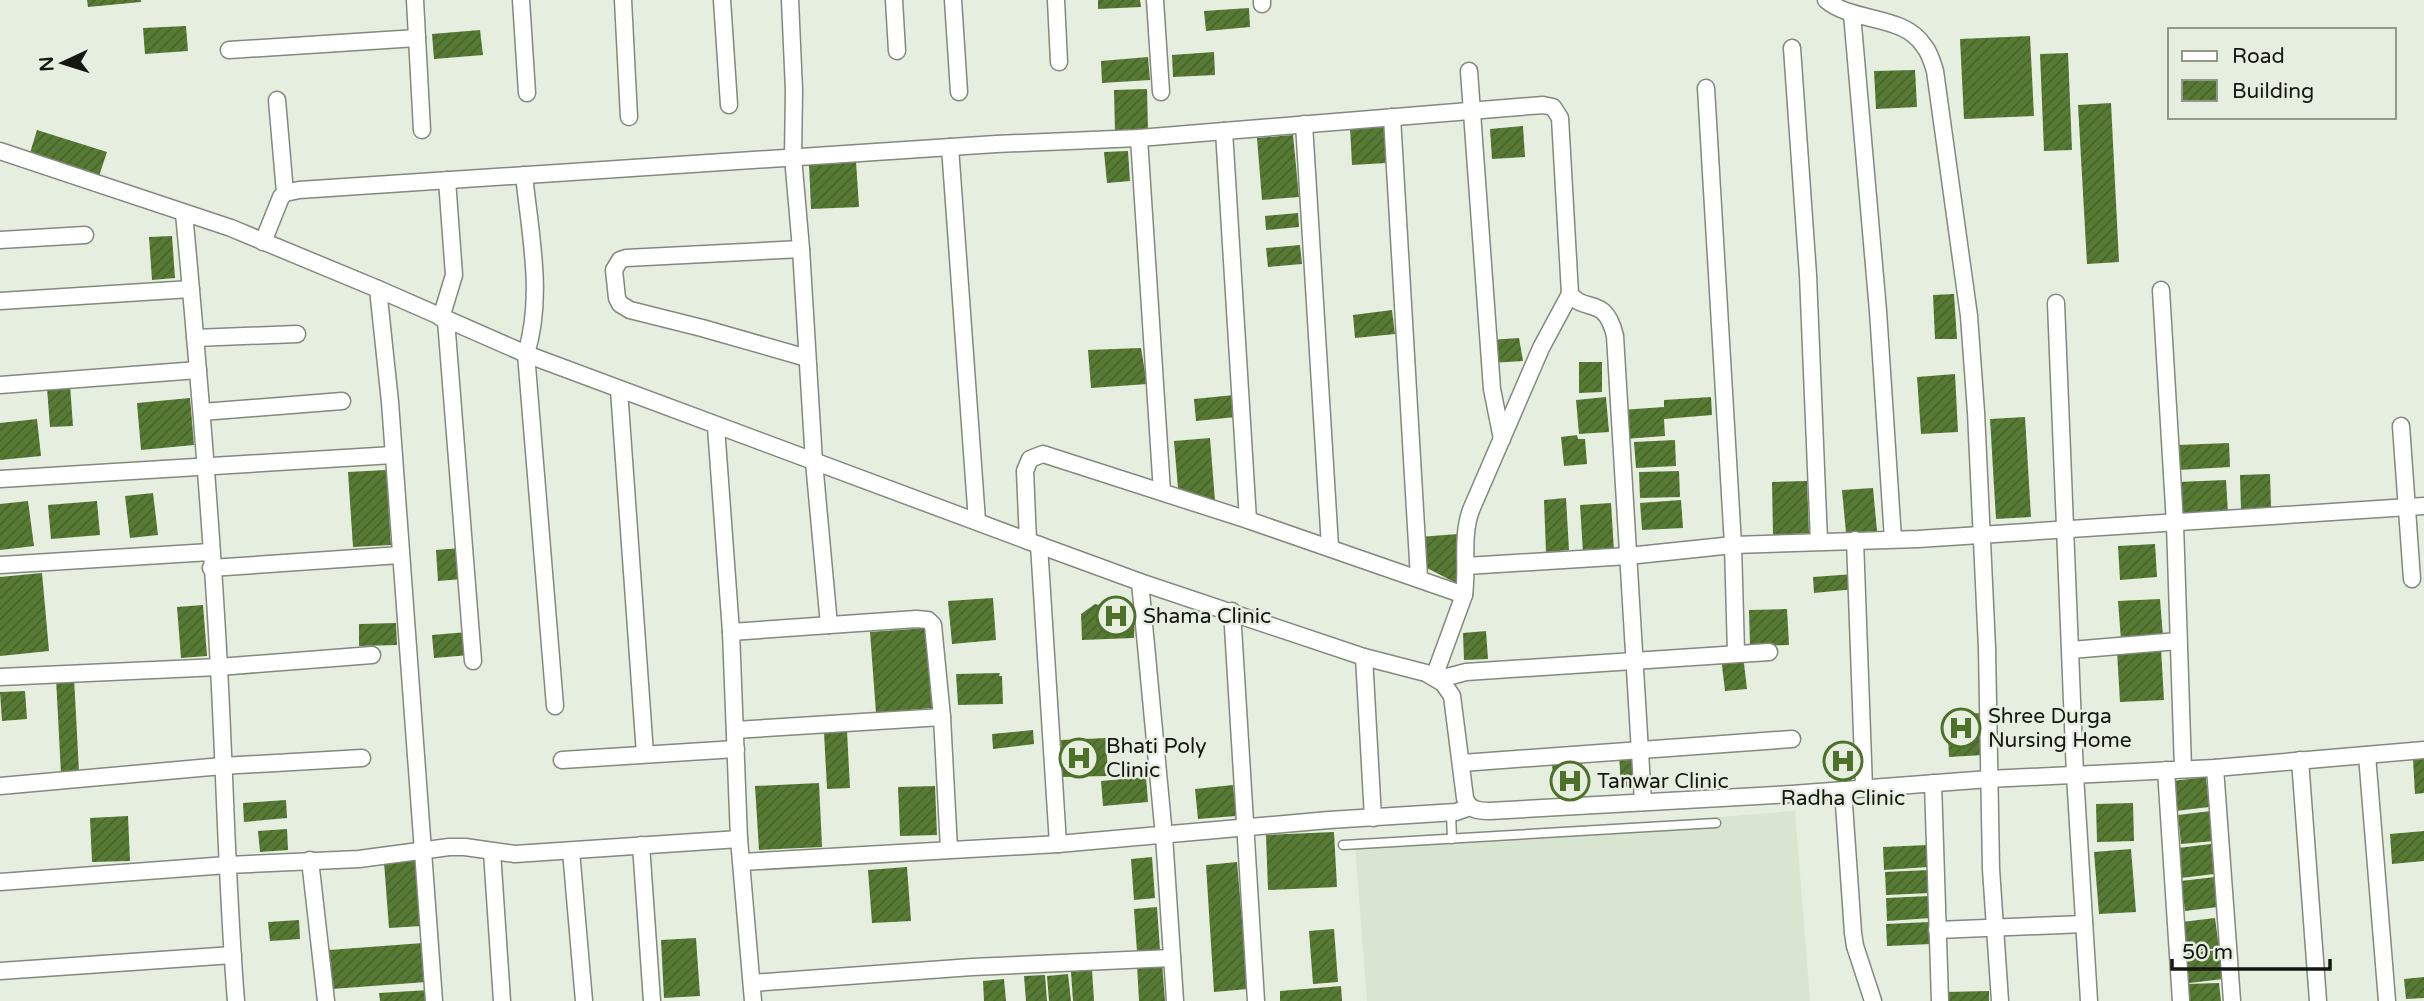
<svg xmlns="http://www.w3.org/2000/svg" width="2424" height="1001" font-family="'Varela Round',sans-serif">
<defs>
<pattern id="building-hatch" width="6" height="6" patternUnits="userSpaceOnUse" patternTransform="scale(1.75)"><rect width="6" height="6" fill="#577b35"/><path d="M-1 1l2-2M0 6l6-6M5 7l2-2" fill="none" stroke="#47642b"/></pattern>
</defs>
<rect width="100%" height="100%" fill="#e6eee0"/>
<polygon fill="#d9e5d0" points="1795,811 1810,1001 1367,1001 1355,845"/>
<g fill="url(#building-hatch)">
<polygon points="87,0 141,0 141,2 88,7"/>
<polygon points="1098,0 1140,0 1141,7 1098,9"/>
<polygon points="1249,8 1250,27 1206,31 1204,11"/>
<polygon points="186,26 188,51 145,54 143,28"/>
<polygon points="480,30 483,55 434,59 432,34"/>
<polygon points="2030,36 2034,116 1964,119 1960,39"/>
<polygon points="1214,52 1215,75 1173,77 1172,55"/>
<polygon points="2068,53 2072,150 2044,151 2040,54"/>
<polygon points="1148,57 1150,80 1102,83 1101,61"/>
<polygon points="1915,70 1917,107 1876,109 1874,71"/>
<polygon points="1147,89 1148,131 1115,132 1114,90"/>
<polygon points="2111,103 2119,262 2087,264 2078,105"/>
<polygon points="1384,125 1386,163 1352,165 1350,127"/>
<polygon points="1523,126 1525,157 1492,159 1490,129"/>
<polygon points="37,130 107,152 99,176 30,153"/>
<polygon points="1293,135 1299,197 1262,200 1257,138"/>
<polygon points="1128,151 1130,181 1107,183 1104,152"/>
<polygon points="856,161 859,207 811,209 809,164"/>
<polygon points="1298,213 1299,227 1266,230 1265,216"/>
<polygon points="172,236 175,278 152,280 149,237"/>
<polygon points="1300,245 1302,264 1268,267 1266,248"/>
<polygon points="1954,294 1957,339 1935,339 1933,295"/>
<polygon points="1392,310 1395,334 1355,338 1353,315"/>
<polygon points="1519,338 1523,361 1491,363 1490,340"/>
<polygon points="1141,348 1147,384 1091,388 1088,350"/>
<polygon points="1579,362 1602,362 1602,392 1579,393"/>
<polygon points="1955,374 1958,432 1921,434 1917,377"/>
<polygon points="70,385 73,426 50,427 47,388"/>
<polygon points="1234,395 1236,417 1196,421 1194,399"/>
<polygon points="1606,397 1609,432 1579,434 1576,400"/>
<polygon points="1711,397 1712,415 1664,419 1665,436 1624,439 1621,410 1664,407 1664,400"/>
<polygon points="190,398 194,445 141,450 137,403"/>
<polygon points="2025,417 2031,517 1996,519 1990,419"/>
<polygon points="37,419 41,456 0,460 0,423"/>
<polygon points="1577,435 1578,439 1585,439 1587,464 1564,466 1561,437"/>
<polygon points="1210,438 1215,501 1178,488 1174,441"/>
<polygon points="1675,440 1676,466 1636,468 1634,442"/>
<polygon points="2229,443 2230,467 2178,470 2177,445"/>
<polygon points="386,470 391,545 353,547 348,472"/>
<polygon points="1679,471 1680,497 1640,498 1639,472"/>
<polygon points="2270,474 2271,508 2241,510 2240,475"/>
<polygon points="2226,480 2228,513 2180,516 2178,482"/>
<polygon points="1807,481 1809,533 1773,535 1772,482"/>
<polygon points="1873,488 1877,531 1846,533 1842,490"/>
<polygon points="153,493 158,535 130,538 125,496"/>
<polygon points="1566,498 1569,550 1546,552 1544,500"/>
<polygon points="1681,500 1683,528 1642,530 1640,503"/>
<polygon points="28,501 34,546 0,550 0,504"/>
<polygon points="97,501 100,535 51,539 48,505"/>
<polygon points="1611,503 1614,551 1583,553 1580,505"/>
<polygon points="1458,534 1462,586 1421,565 1419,537"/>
<polygon points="2155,544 2157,577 2120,580 2118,546"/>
<polygon points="461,548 463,579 438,581 436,550"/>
<polygon points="42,573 49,651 0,656 0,577"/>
<polygon points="1854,574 1855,589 1814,593 1813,577"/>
<polygon points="993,598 996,640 952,644 948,601"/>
<polygon points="2160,599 2163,637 2121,640 2118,601"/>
<polygon points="1095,604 1135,613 1134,638 1082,640 1081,614"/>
<polygon points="203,605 207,656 181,658 177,607"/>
<polygon points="1787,609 1789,645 1750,646 1749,610"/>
<polygon points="396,623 397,645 359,646 359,624"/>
<polygon points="927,628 933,708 876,713 870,632"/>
<polygon points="1486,631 1488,659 1464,660 1463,633"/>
<polygon points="468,632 470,655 434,658 432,635"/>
<polygon points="2161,649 2164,700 2120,702 2117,651"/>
<polygon points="1743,655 1747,689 1725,691 1721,657"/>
<polygon points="1000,673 999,676 1002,676 1003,704 958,705 956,674"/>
<polygon points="74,677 79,772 61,774 56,678"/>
<polygon points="25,691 27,719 2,721 0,692"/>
<polygon points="1981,713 1983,755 1949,757 1947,715"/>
<polygon points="1033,730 1034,744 993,749 992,734"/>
<polygon points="847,731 850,788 827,789 824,732"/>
<polygon points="1106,738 1108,776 1063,777 1061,740"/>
<polygon points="1860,745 1861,776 1829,777 1828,746"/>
<polygon points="1637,752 1639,786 1621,787 1619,754"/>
<polygon points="2413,759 2424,759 2424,793 2415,794"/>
<polygon points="1582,761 1583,791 1554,792 1552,763"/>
<polygon points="1146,777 1148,802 1103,806 1101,781"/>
<polygon points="2206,777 2209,807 2176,811 2172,781"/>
<polygon points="819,783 822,847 759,850 755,786"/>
<polygon points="1233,785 1236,816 1198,819 1195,789"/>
<polygon points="935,786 937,835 900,836 898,787"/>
<polygon points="286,800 287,818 244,822 243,803"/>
<polygon points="2133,803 2134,841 2097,842 2096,804"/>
<polygon points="2211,811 2214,841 2181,844 2178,815"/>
<polygon points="128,816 130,861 92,862 90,818"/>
<polygon points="287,829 288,850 260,852 258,831"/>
<polygon points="2424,831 2424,861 2392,864 2390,834"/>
<polygon points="1334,832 1337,887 1268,890 1266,835"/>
<polygon points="2211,844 2214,874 2181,878 2178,848"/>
<polygon points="1927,845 1928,867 1884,870 1883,847"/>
<polygon points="2131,849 2136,912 2099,914 2094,852"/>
<polygon points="1152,857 1155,898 1134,900 1131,859"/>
<polygon points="416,860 421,926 389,928 384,862"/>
<polygon points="1237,862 1248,989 1214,992 1206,865"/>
<polygon points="907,867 911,921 872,923 868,870"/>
<polygon points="1929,870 1930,893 1886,895 1885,872"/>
<polygon points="2215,877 2218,907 2185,911 2181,881"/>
<polygon points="1930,896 1931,918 1887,921 1886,898"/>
<polygon points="1157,907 1160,950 1137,952 1134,909"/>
<polygon points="2215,918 2219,948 2186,952 2182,922"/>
<polygon points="299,920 300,939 270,941 268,922"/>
<polygon points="1930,922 1931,944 1887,946 1886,924"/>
<polygon points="1334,929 1338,982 1313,984 1309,931"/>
<polygon points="696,938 700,996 664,998 661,940"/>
<polygon points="423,943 426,982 332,989 329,950"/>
<polygon points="2219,950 2223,979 2189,983 2186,953"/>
<polygon points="1162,963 1165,1001 1139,1001 1137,964"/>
<polygon points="1092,970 1094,1001 1073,1001 1071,972"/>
<polygon points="1068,974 1071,1001 1049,1001 1047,976"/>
<polygon points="1045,975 1047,1001 1026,1001 1024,976"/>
<polygon points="2424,977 2424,998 2406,999 2404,979"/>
<polygon points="1004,979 1006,1001 984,1001 983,981"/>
<polygon points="2219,983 2221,1001 2187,1001 2186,984"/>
<polygon points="1341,986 1342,1001 1280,1001 1280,991"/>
<polygon points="429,990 430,1001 380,1001 379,993"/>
<polygon points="1989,991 1989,1001 1945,1001 1945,992"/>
</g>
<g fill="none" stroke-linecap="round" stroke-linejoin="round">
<defs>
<g id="service">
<polyline points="1451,813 1452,839"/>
<polyline points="1343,845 1716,823"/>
</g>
<g id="minor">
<polyline points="415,0 422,130"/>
<polyline points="521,0 527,93"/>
<polyline points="623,0 629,117"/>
<polyline points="722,0 729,105"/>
<polyline points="790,0 794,90 793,157 801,249 814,462 829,625"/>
<polyline points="894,0 897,51"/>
<polyline points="953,0 959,92"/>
<polyline points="1056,0 1059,62"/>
<polyline points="1155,0 1161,92"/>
<polyline points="1262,0 1262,4"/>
<path d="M1826,0C1853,23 1904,14 1924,46C1930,53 1932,62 1935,71L1969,316L1976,412L1987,648L1991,869L2000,1001"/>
<polyline points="1852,14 1878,311 1893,539"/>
<polyline points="1792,48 1808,275 1819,541"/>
<polyline points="229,50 417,38"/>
<polyline points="1469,71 1492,389 1502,439"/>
<polyline points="1706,88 1733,545 1736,653"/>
<polyline points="277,100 285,193"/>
<polyline points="1392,117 1419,578"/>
<polyline points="1304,124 1330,547"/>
<polyline points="1224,131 1248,520"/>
<polyline points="1139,138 1162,492"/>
<polyline points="950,147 977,521"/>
<path d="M0,151L231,228L378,289L526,354L1039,545L1140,582L1364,657L1426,673L1443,683L1452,696L1465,798C1469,810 1478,811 1490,811L1792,794L1989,779L2215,768L2424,750"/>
<path d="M524,175C530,234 544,296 526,354L555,706"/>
<path d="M184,213C198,364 211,516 219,668C225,779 227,890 236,1001"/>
<polyline points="0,240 85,235"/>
<path d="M263,242L281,197L285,193L299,190L996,144L1139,138L1543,105L1553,107L1560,118L1570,294C1585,314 1605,294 1615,336L1643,802"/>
<polyline points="801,249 626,258 620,260 614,270 617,298 620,304 630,310 702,328 807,358"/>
<polyline points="378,289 390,402 434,1001"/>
<polyline points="2161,290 2175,524 2183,769"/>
<polyline points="0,301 191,289"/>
<polyline points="2056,303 2075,775 2089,1001"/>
<polyline points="441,318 454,275 447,180"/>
<polyline points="446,320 473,661"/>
<polyline points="195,338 297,334"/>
<polyline points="0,385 198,370"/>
<polyline points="619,390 645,754"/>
<polyline points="202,412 342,401"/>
<polyline points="2401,426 2412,579"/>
<polyline points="716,427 731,632 739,839 753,1001"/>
<polyline points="0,479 393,455"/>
<polyline points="1855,540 1864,788"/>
<polyline points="1028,541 1025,471 1030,459 1043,454 1248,520 1464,595"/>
<polyline points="1039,545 1058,844"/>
<polyline points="0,565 210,552"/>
<polyline points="1466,566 1628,556 1733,545 1918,539 2424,506"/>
<polyline points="211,568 400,555"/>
<polyline points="1140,582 1164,836 1175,1001"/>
<polyline points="1232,611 1256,1001"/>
<polyline points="731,632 916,619 928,620 933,625 942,717 949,849"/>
<polyline points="2071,650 2178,641"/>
<polyline points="1364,657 1373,818"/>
<polyline points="0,677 219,667 372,655"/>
<path d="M1434,677L1464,595C1468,567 1461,537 1471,510L1541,348L1570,294"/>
<polyline points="1443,683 1447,677 1466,672 1769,652"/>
<polyline points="735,730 942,717"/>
<polyline points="2367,755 2387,1001"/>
<polyline points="562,760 736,749"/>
<polyline points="2300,760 2318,1001"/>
<polyline points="1462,763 1792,739"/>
<polyline points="2215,768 2232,1001"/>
<polyline points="2166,770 2181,1001"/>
<polyline points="1933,783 1940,1001"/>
<polyline points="0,786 222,766 362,758"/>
<polyline points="1843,790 1853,933 1855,946 1873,1001"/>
<polyline points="641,845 652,1001"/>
<polyline points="571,851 584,1001"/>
<polyline points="492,852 502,1001"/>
<polyline points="310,860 326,1001"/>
<polyline points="742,862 1058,844 1329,820 1456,812 1470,807"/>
<polyline points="0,882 227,865 359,859 449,847 465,847 515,854 739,839"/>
<polyline points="1937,930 2084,924"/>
<polyline points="0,971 233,955"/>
<polyline points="752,983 972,967 1172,958"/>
</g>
</defs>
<use href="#service" stroke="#82897d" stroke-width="11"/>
<use href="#minor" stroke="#82897d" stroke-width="19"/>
<use href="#service" stroke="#fff" stroke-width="8"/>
<use href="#minor" stroke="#fff" stroke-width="16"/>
</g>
<defs>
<symbol id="hospital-ring" viewBox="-11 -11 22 22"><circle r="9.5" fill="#e6eee0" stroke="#4e712a" stroke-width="1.5"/><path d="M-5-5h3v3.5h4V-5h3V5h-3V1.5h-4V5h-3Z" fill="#4e712a"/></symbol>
</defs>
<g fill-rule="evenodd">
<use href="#hospital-ring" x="1094" y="594" width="44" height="44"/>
<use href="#hospital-ring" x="1939" y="706" width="44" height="44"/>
<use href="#hospital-ring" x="1057" y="736" width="44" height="44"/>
<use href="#hospital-ring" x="1821" y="739" width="44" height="44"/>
<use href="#hospital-ring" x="1548" y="759" width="44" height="44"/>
</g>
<g text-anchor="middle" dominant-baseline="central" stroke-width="5" stroke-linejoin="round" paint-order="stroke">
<g font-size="21" fill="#141712" stroke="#e6eee0" text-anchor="start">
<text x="1143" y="616">Shama Clinic</text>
<text x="1988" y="716">Shree Durga<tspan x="1988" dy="24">Nursing Home</tspan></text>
<text x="1106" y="746">Bhati Poly<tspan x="1106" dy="24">Clinic</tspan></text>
<text x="1597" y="781">Tanwar Clinic</text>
<text x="1843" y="798" text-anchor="middle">Radha Clinic</text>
</g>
</g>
<rect x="2168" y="28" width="228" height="91" fill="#e6eee0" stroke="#92988e" stroke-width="2"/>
<rect x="2182" y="51" width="35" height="10" fill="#ffffff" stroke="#92988e" stroke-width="2"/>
<text x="2232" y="63" font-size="21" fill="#141712">Road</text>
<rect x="2182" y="80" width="35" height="21" fill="url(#building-hatch)" stroke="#92988e" stroke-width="2"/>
<text x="2232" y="98" font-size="21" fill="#141712">Building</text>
<g transform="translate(63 63) rotate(266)" stroke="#e6eee0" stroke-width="5" paint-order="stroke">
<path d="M0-5L12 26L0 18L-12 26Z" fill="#141712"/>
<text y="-10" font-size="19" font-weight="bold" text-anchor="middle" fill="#141712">N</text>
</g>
<path d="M2172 959v10h158v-10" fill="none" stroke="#141712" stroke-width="3.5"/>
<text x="2182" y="959" font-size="21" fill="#141712" stroke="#e6eee0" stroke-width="5" paint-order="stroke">50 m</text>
</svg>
